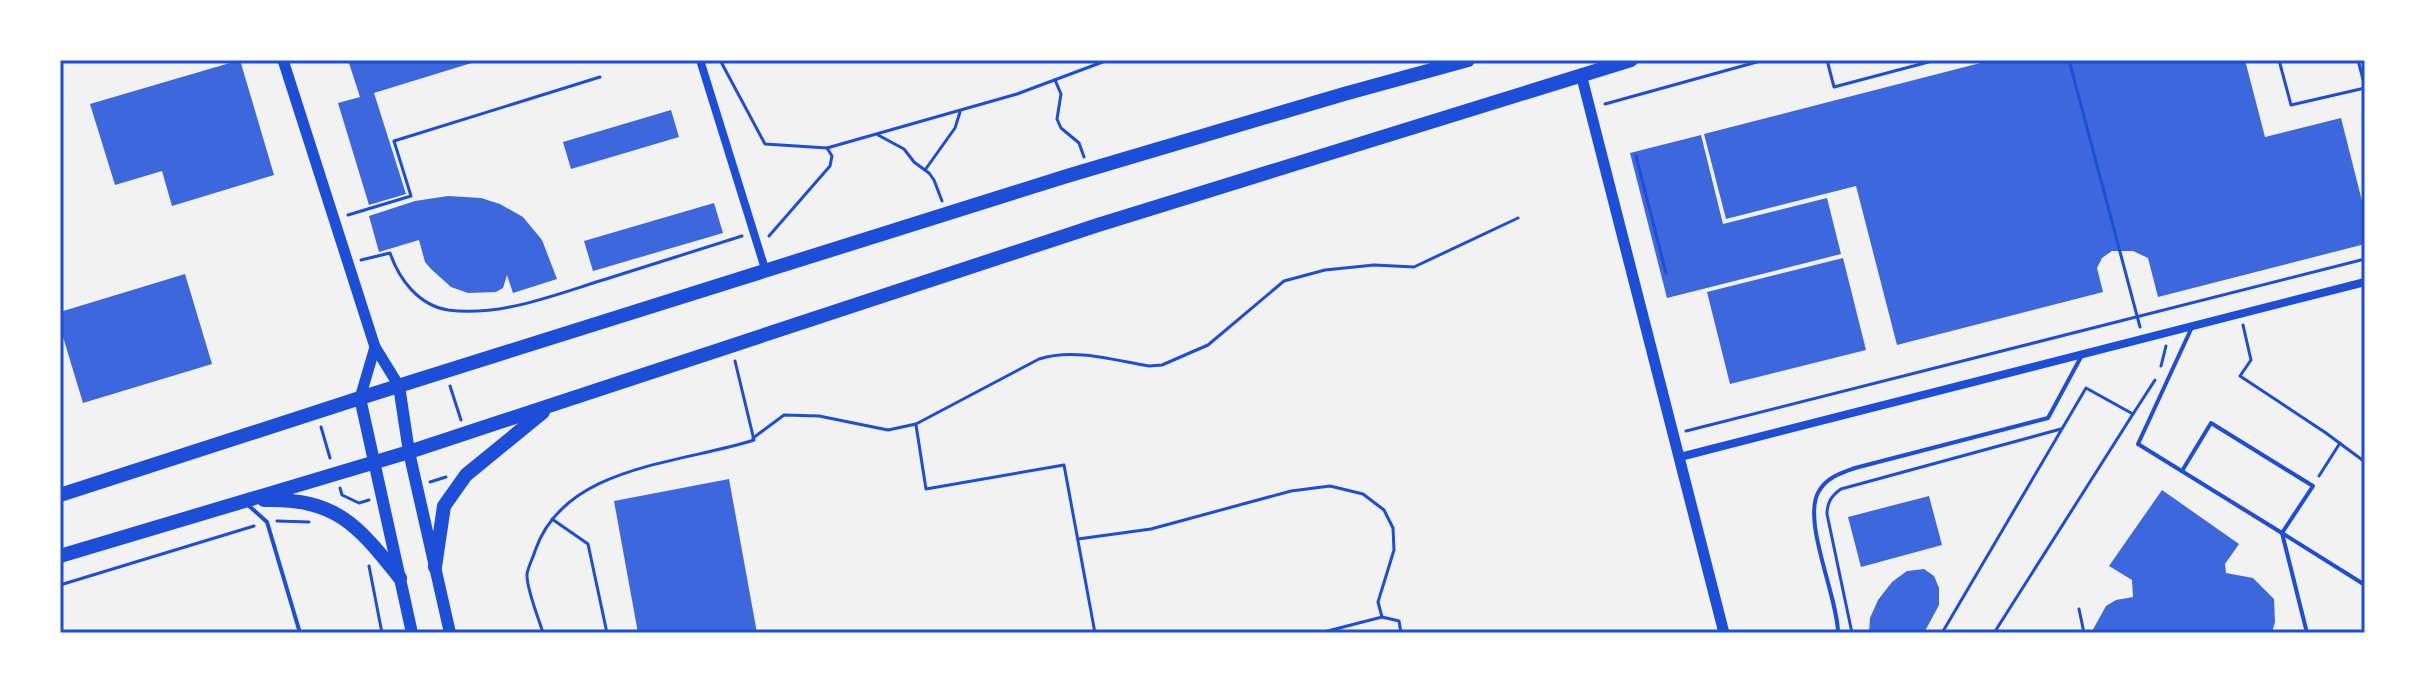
<svg xmlns="http://www.w3.org/2000/svg" width="2425" height="693" font-family="Mulish,sans-serif">
<rect width="100%" height="100%" fill="#f2f2f2"/>
<g fill="#3d67dc">
<polygon points="240,60 274,175 172,206 162,171 115,185 90,104"/>
<polygon points="348,60 478,61 374,93 406,194 369,205 338,103 360,97"/>
<polygon points="1992,60 2245,60 2265,137 2341,118 2365,213 2365,244 2158,297 2148,258 2133,251 2112,251 2102,258 2097,268 2103,292 1897,345 1856,186 1726,219 1704,134"/>
<polygon points="671,110 679,137 571,169 563,142"/>
<polygon points="1701,135 1723,224 1827,198 1841,254 1667,298 1630,153"/>
<polygon points="448,196 481,198 500,204 523,217 542,240 557,279 513,293 507,275 503,288 496,292 468,293 451,287 431,269 425,262 419,240 379,252 369,216 415,201"/>
<polygon points="714,203 723,233 593,271 584,241"/>
<polygon points="1843,258 1866,350 1730,384 1707,292"/>
<polygon points="185,274 212,364 83,403 60,327 60,312"/>
<polygon points="729,479 757,633 638,633 614,501"/>
<polygon points="2162,490 2239,544 2225,564 2226,573 2253,578 2274,599 2275,622 2272,633 2091,633 2106,606 2116,600 2133,597 2132,580 2109,566"/>
<polygon points="1929,496 1942,545 1861,567 1848,517"/>
<polygon points="1924,569 1934,576 1939,588 1939,605 1924,633 1869,633 1870,618 1878,600 1892,582 1907,571"/>
</g>
<g fill="none" stroke-linecap="round" stroke-linejoin="round">
<g stroke="#1d4ed8" stroke-width="3">
<polyline points="720,60 765,144 827,148 1017,94 1108,60"/>
<polyline points="1827,60 1834,87 1936,60"/>
<polyline points="2069,60 2140,327"/>
<polyline points="2279,60 2291,105 2365,88"/>
<polyline points="2358,60 2365,87"/>
<polyline points="1055,80 1061,94 1057,119 1061,128 1079,143 1084,157"/>
<polyline points="1605,104 1764,60"/>
<polyline points="878,135 904,149 914,162 929,173 934,180 942,201"/>
<polyline points="1636,156 1666,273"/>
<polyline points="925,170 955,128 960,112"/>
<polyline points="348,215 411,196 394,141 600,77"/>
<polyline points="769,236 830,166 832,156 827,148"/>
<path d="M361,260L390,253C399,279 418,305 448,310C500,317 554,295 603,280C649,265 696,251 742,236"/>
<polyline points="2243,325 2251,360 2240,376 2326,433 2365,462"/>
<polyline points="2161,366 2166,346"/>
<polyline points="450,386 461,420"/>
<polyline points="2133,414 2155,380"/>
<polyline points="916,425 926,489 1064,465 1095,633"/>
<polyline points="321,427 330,458"/>
<polyline points="1686,431 2365,259"/>
<path d="M753,438L784,415L819,416L888,430L916,424L1039,359C1074,348 1113,360 1149,366L1162,365L1208,345L1284,281L1325,270L1374,265L1414,267L1518,218"/>
<polyline points="2319,476 2340,443"/>
<polyline points="430,482 446,477"/>
<polyline points="340,488 342,495 359,503 369,500"/>
<polyline points="552,519 588,544 607,633"/>
<polyline points="277,521 309,522"/>
<polyline points="1078,539 1151,529 1291,491 1330,486 1363,494 1384,510 1393,528 1394,550 1378,602 1382,617"/>
<polyline points="369,566 382,633"/>
<polyline points="60,585 254,526"/>
<polyline points="2079,609 2084,633"/>
<path d="M543,633C539,619 526,588 527,574C528,567 533,558 535,551C564,465 680,464 754,440L735,361"/>
<polyline points="1320,633 1382,617 1399,621 1401,633"/>
<path d="M1852,633L1827,514C1827,503 1831,496 1841,489L2061,429"/>
<polyline points="1942,633 2086,388 2133,414 1994,633"/>
</g>
<g stroke="#1d4ed8" stroke-width="4">
<polyline points="2192,327 2138,444 2282,533 2307,633"/>
<polyline points="2182,471 2211,423 2313,486 2282,533 2365,585"/>
<polyline points="248,505 267,522 300,633"/>
<path d="M1838,633C1838,597 1801,520 1819,491C1827,477 1841,473 1855,468L2048,418L2081,357"/>
</g>
<g stroke="#1d4ed8" stroke-width="8">
<polyline points="700,60 766,272"/>
<polyline points="1680,457 2365,282"/>
</g>
<g stroke="#1d4ed8" stroke-width="11">
<polyline points="283,60 375,347 399,386"/>
<polyline points="1581,74 1724,633"/>
<polyline points="360,398 375,347"/>
</g>
<g stroke="#1d4ed8" stroke-width="12">
<polyline points="399,386 409,452 450,633"/>
<polyline points="360,398 412,633"/>
</g>
<g stroke="#1d4ed8" stroke-width="14">
<polyline points="60,495 360,398 1067,176 1344,94 1468,60"/>
<path d="M264,500C337,498 358,526 400,578"/>
<polyline points="60,556 409,452 1098,225 1631,60"/>
<polyline points="435,567 444,506 466,475 543,412"/>
</g>
</g>
<rect width="2425" height="693" fill="none" stroke="#ffffff" stroke-width="124"/>
<rect x="62" y="62" width="2301" height="569" fill="none" stroke="#1d4ed8" stroke-width="3"/>
</svg>
